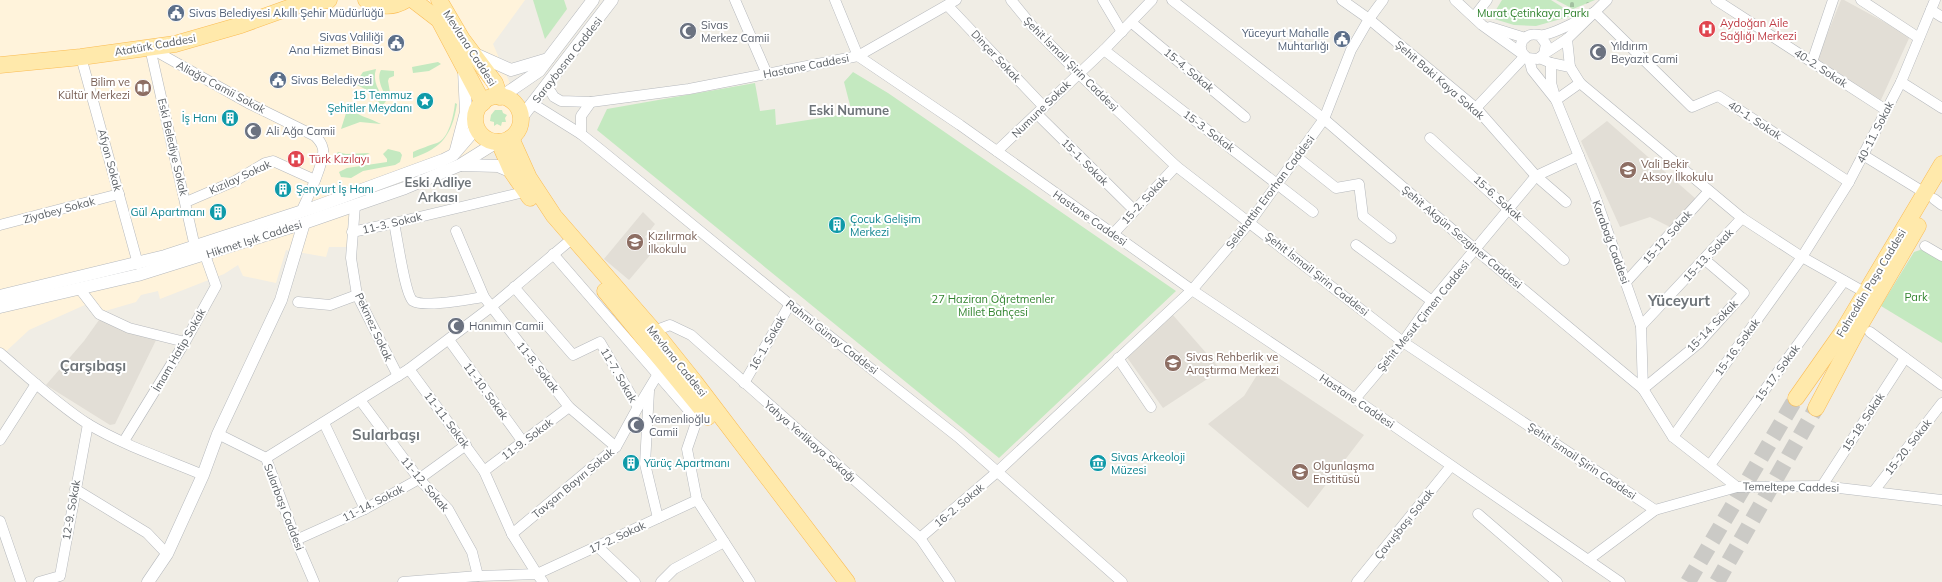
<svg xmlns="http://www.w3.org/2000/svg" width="1942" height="582" font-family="Mulish,sans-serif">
<defs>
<pattern id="cemetery-stones" width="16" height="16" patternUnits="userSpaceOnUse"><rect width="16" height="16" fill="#c4e9c0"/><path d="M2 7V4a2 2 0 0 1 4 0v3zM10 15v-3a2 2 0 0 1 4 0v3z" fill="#a2c0a0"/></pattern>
</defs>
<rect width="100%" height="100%" fill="#f0ede5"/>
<polygon fill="#fff3db" points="0,0 525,0 493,44 526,120 517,140 459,171 357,211 355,247 329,247 326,257 286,250 276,283 243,276 238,265 224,274 160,299 158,291 141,295 136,302 95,314 87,304 29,330 0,357"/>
<g fill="#e2ded6">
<polygon points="1841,0 1844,0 1910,36 1880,102 1816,62"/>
<polygon points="1607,121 1696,199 1672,228 1650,217 1620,227 1581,141"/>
<polygon points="643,212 655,224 645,237 657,247 629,280 604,259"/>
<polygon points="1172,314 1221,370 1163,408 1126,356"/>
<polygon points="99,320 158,336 115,424 110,425 46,385 84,341"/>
<polygon points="1262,367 1364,435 1308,508 1208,424 1244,396"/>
</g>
<g fill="#c4e9c0">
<polygon points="533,0 564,0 567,9 545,39"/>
<polygon points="1502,0 1551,0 1575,15 1536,26 1514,25 1491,18"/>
<polygon points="438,62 441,64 429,71 413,73 412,67"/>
<path d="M376,69C372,81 379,92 386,101L383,105H381L371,92L355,84L363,72Z"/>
<path d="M381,70L394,71V76L389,78L388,81L391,98L388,99C383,92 376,78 381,70Z"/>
<polygon points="853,72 888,93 1176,291 999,458 597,130 607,109 755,83 760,111 775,109 776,125 852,113 844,82"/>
<path d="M455,103L457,104C452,135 442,148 413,158V152C422,148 428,146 437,143C449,139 454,114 455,103Z"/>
<path d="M348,107C357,116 370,118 381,124L360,122L341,129Z"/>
<polygon points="495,110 502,110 503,113 507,115 505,118 506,122 502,122 501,126 497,124 494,126 494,122 490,121 491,115"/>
<polygon points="388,149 400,152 402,155 400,162 395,165 363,171 351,178 341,177 339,172 347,168 387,162 387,159 383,154"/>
<polygon points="338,152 346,154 370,153 358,158 339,160 335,156"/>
<polygon points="1923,249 1942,260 1942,343 1881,306 1914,252"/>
</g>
<polygon fill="url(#cemetery-stones)" points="1556,0 1595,0 1573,9"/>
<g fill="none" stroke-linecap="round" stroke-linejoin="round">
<g stroke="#cbcac6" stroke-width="16" stroke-dasharray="16 8" stroke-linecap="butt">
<polyline points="1688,582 1796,398"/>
<polyline points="1717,582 1816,408"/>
</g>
<defs>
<g id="minor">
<polyline points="735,0 767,74"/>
<polyline points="835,0 858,56"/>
<polyline points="1011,0 1033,27 1078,73 1176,166 1403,342 1655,510"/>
<polyline points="1103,0 1122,32"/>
<polyline points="1172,0 1324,119 1476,250 1643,389 1673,437 1737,487"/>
<polyline points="1342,0 1369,19 1476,108 1536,176 1566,202"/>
<polyline points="1455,0 1482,25 1525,56"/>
<polyline points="1716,0 1886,110"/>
<polyline points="1861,0 1919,38"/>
<polyline points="948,6 1044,107"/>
<polyline points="1931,10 1942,17"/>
<polyline points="1595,12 1692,107 1718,96 1849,182"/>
<polyline points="1474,17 1487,0"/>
<polyline points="1132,23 1245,117"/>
<polyline points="1490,27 1525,38"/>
<path d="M1540,36L1546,44L1544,54L1538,59L1527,58C1520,53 1518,42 1526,37C1532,32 1537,36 1544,35C1561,31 1579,20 1595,12"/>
<polyline points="1567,39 1570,67"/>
<path d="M150,48L248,103L315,136C319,140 322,143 323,149C325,162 307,199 301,212"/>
<polyline points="150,48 195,247"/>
<polyline points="1104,50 1313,212"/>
<polyline points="1544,54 1567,39 1607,0"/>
<polyline points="858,56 960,125 1192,290 1355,399 1620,582"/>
<polyline points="81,57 138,264"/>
<polyline points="1539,58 1551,63 1551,83 1556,100 1594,193 1641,326 1643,389"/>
<polyline points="1529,59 1532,70 1556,100 1580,83"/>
<polyline points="1812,62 1833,0"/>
<polyline points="1551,63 1570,67 1580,83 1742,218 1802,257 1866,293"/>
<polyline points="1901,82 1942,108"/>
<polyline points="547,86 554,97 561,101 591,102 689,89 858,56 956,0"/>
<polyline points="533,104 581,134 601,150 799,312 958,437 1122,582"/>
<polyline points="1476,108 1525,56"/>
<polyline points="1037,114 1134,210"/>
<polyline points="581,134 581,116 591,102"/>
<polyline points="1430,138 1564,260"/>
<polyline points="997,151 1104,50 1152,0"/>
<polyline points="1863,155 1925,193"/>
<polyline points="1297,157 1336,188 1359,184 1363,216 1391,238"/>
<polyline points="1934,199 1942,205"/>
<polyline points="186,202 235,181 265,163 273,161 315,180"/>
<polyline points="355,205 351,258 357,295 398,376"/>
<path d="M394,223C397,236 405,295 413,301C425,308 469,299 484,297"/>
<polyline points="0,225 119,194"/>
<polyline points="456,231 484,297 569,407 616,447"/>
<polyline points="352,232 394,223 524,192"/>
<polyline points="1113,234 1176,166"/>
<polyline points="1356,245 1432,301"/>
<polyline points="1925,246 1942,256"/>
<polyline points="553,254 697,420"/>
<polyline points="1626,282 1709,191"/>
<polyline points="514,287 573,355 600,342 638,407"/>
<polyline points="79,288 99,314 129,328 185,342"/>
<polyline points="298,302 330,305 357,295"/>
<polyline points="1641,326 1742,218"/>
<polyline points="654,331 670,325 691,335 920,538 950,582"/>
<polyline points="1870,332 1942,385"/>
<polyline points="449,340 523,442"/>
<path d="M0,353C27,376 58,405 88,424C123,445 165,459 203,475"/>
<polyline points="1118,358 1151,407"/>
<polyline points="664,364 638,407 616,447 512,534 537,574 697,500"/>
<polyline points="409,369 484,471 512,534"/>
<polyline points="744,383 790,304"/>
<polyline points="1643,389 1699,343 1744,293 1704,259"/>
<polyline points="649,391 645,464 658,518"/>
<polyline points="1355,399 1403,342 1432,301 1536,176 1579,156"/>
<polyline points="360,400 419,479 448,509 472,552 478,576"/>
<polyline points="699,414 687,449 697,500 750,582"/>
<polyline points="324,423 365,509"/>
<polyline points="218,434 266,458 296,540 314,582"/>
<polyline points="1673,437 1802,257 1849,182 1901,82 1935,0"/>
<polyline points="0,440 36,384"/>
<polyline points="124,441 185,342 216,286 205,255"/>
<polyline points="266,458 409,369 491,307 567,243"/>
<polyline points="1710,465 1844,281"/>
<polyline points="484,471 569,407"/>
<polyline points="1822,486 1905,358"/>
<polyline points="75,489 147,533 167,554"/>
<polyline points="1874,491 1942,403"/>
<polyline points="1478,514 1557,582"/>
<polyline points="0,521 21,582"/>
<polyline points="920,538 997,472 1192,290 1250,222 1324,119 1351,50 1369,19 1383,0"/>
<polyline points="296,540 365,509 419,479 466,445"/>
<polyline points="597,546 635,582"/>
<polyline points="1588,560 1655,510 1737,487 1822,486 1942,500"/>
<polyline points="39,582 60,576 88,424"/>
<polyline points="403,582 478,576 537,574 543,582"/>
<polyline points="661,582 674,569 724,542"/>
<polyline points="1357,582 1451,466"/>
</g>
<g id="tertiary">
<polyline points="475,54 511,70 548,59"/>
<polyline points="501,97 539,71 593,0"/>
<polyline points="521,118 612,0"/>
<polyline points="456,150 466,112 464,70"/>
<polyline points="461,165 498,166 512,172"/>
<polyline points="0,296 165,256 315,207 443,160 453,155 477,127"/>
<polyline points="0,307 138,275 304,223 405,188 460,165 497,142"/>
<polyline points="148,582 167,554 203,475 218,434 281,300 304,223"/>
</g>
<g id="primary">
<path d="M366,0C379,7 393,8 406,0"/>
<polyline points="413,0 439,20 483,103"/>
<polyline points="439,0 462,39 495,83 500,97"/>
<polyline points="0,65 81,57 175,44 241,25 291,7 329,0"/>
<circle cx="498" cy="119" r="23"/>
<polyline points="511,138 529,178 554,216 654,331 694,381 847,582"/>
<polyline points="499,142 512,172 530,198"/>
<polyline points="605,291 708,417"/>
<polyline points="1796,398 1841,334 1942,164"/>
<polyline points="1816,408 1858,329 1918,226"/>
</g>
</defs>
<use href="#minor" stroke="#b6b9bd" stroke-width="11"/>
<use href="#tertiary" stroke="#b6b9bd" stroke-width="13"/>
<use href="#primary" stroke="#fbbc53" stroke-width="17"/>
<use href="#minor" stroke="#fff" stroke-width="10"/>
<use href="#tertiary" stroke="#fff" stroke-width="12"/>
<use href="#primary" stroke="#ffe9ab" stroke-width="16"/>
</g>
<defs>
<symbol id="civic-disc" viewBox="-11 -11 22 22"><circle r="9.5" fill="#5c6f8a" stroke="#fff"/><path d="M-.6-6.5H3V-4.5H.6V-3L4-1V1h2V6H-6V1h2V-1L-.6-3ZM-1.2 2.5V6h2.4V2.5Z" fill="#fff"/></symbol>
<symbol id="hospital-disc" viewBox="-11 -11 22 22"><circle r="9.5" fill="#e0444e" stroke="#fff"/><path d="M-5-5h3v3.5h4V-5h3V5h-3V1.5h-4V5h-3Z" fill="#fff"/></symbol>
<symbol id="mosque-disc" viewBox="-11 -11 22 22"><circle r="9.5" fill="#6b7280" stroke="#fff"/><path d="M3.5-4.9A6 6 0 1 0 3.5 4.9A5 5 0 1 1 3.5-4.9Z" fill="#fff"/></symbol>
<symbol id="library-disc" viewBox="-11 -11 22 22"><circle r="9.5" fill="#8d6e63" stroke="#fff"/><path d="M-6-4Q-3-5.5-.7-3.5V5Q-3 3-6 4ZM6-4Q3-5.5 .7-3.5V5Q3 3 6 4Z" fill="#fff"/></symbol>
<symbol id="sight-disc" viewBox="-11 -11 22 22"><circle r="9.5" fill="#0f9aa8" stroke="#fff"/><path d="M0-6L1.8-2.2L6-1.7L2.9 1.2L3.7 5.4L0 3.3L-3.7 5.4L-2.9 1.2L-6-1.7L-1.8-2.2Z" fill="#fff"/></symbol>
<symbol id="building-disc" viewBox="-11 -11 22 22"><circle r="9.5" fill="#0f9aa8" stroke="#fff"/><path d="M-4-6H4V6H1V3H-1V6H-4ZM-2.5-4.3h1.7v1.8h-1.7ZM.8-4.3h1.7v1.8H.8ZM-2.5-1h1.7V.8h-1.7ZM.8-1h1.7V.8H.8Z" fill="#fff"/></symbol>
<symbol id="school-disc" viewBox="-11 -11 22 22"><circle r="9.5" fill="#8d6e63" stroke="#fff"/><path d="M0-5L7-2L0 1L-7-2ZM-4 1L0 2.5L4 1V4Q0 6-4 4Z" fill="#fff"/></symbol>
<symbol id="museum-disc" viewBox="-11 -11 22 22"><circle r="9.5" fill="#0f9aa8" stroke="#fff"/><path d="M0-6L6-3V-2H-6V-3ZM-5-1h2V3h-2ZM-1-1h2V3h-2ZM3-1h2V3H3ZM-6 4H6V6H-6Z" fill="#fff"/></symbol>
</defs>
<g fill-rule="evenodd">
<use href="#civic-disc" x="166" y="3" width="20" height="20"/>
<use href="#hospital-disc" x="1697" y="19" width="20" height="20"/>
<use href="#mosque-disc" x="678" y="21" width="20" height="20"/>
<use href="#civic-disc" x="1332" y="29" width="20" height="20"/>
<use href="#civic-disc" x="386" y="33" width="20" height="20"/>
<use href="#mosque-disc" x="1588" y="42" width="20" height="20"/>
<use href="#civic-disc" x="268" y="70" width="20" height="20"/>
<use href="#library-disc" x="133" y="78" width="20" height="20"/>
<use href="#sight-disc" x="415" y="91" width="20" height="20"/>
<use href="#building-disc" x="220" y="108" width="20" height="20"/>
<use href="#mosque-disc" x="243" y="121" width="20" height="20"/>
<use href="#hospital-disc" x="286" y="149" width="20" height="20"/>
<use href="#school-disc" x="1618" y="160" width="20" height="20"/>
<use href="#building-disc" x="273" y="179" width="20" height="20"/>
<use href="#building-disc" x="208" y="202" width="20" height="20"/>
<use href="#building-disc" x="827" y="215" width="20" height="20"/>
<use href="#school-disc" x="625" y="232" width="20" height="20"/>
<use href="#mosque-disc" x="446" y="316" width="20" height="20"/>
<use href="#school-disc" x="1163" y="353" width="20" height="20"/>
<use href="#mosque-disc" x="626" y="415" width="20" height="20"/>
<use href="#building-disc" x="621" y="453" width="20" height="20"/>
<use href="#museum-disc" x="1088" y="453" width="20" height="20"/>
<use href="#school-disc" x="1290" y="462" width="20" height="20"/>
</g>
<g text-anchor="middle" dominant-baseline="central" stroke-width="4" stroke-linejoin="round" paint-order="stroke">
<g font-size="11" fill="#4e5e75" stroke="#fff" text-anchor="start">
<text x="189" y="13">Sivas Belediyesi Akıllı Şehir Müdürlüğü</text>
<text x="1329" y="33" text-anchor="end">Yüceyurt Mahalle<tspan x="1329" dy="13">Muhtarlığı</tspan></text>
<text x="383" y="37" text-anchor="end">Sivas Valiliği<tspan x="383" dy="13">Ana Hizmet Binası</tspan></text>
<text x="291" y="80">Sivas Belediyesi</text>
</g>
<g font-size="11" fill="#32842f" stroke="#fff">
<text x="1533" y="13">Murat Çetinkaya Parkı</text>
<text x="1916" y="297">Park</text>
<text x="993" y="299">27 Haziran Öğretmenler<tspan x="993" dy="13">Millet Bahçesi</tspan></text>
</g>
<g font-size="11" fill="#be3a42" stroke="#fff" text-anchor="start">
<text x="1720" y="23">Aydoğan Aile<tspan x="1720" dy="13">Sağlığı Merkezi</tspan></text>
<text x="309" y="159">Türk Kızılayı</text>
</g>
<g font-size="11" fill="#5b616d" stroke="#fff" text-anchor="start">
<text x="701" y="25">Sivas<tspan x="701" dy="13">Merkez Camii</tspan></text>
<text x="1611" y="46">Yıldırım<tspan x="1611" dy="13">Beyazıt Cami</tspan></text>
<text x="266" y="131">Ali Ağa Camii</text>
<text x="469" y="326">Hanımın Camii</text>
<text x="649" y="419">Yemenlioğlu<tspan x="649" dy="13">Camii</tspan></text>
</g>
<g font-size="11" fill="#5d6267" stroke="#fff">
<text transform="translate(155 45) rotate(-10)">Atatürk Caddesi</text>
<text transform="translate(470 48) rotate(57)">Mevlana Caddesi</text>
<text transform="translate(996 56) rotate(47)">Dinçer Sokak</text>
<text transform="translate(567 60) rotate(-52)">Saraybosna Caddesi</text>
<text transform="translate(1071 64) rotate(45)">Şehit İsmail Şirin Caddesi</text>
<text transform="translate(806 66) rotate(-11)">Hastane Caddesi</text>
<text transform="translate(1821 68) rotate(33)">40-2. Sokak</text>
<text transform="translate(1189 70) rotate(40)">15-4. Sokak</text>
<text transform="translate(1440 80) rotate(41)">Şehit Baki Kaya Sokak</text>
<text transform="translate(221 87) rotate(28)">Aliağa Camii Sokak</text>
<text transform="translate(1041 109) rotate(-44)">Numune Sokak</text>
<text transform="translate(1755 120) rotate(33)">40-1. Sokak</text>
<text transform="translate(1209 131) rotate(37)">15-3. Sokak</text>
<text transform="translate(1875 132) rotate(-63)">40-11. Sokak</text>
<text transform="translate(173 147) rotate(77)">Eski Belediye Sokak</text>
<text transform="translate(110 160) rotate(75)">Afyon Sokak</text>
<text transform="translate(1085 162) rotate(45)">15-1. Sokak</text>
<text transform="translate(240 177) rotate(-25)">Kızılay Sokak</text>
<text transform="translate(1270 192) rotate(-53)">Selahattin Erorhan Caddesi</text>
<text transform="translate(1498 198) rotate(42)">15-6. Sokak</text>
<text transform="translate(1144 200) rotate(-47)">15-2. Sokak</text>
<text transform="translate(59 210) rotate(-15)">Ziyabey Sokak</text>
<text transform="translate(1090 218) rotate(35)">Hastane Caddesi</text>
<text transform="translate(392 223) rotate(-13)">11-3. Sokak</text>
<text transform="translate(1462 237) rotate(40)">Şehit Akgün Sezginer Caddesi</text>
<text transform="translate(1667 237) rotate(-48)">15-12. Sokak</text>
<text transform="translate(254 239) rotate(-18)">Hikmet Işık Caddesi</text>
<text transform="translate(1611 242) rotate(70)">Karabağ Caddesi</text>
<text transform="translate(1708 255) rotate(-47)">15-13. Sokak</text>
<text transform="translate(1317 274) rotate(38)">Şehit İsmail Şirin Caddesi</text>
<text transform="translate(1871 283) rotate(-59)">Fahreddin Paşa Caddesi</text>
<text transform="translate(1423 316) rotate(-51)">Şehit Mesut Çimen Caddesi</text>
<text transform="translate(1712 326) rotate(-46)">15-14. Sokak</text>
<text transform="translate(374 327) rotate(65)">Pekmez Sokak</text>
<text transform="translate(832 337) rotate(38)">Rahmi Günay Caddesi</text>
<text transform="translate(767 343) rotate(-60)">16-1. Sokak</text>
<text transform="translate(1737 347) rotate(-54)">15-16. Sokak</text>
<text transform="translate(179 350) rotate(-60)">İmam Hatip Sokak</text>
<text transform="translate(677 361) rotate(51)">Mevlana Caddesi</text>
<text transform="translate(538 367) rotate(52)">11-8. Sokak</text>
<text transform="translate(1777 373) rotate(-54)">15-17. Sokak</text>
<text transform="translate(619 375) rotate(60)">11-7. Sokak</text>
<text transform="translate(486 391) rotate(54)">11-10. Sokak</text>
<text transform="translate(1357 401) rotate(34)">Hastane Caddesi</text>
<text transform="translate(447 420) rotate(53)">11-11. Sokak</text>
<text transform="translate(1863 422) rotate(-57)">15-18. Sokak</text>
<text transform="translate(527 439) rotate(-37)">11-9. Sokak</text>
<text transform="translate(810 441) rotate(41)">Yahya Yerlikaya Sokağı</text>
<text transform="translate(1908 447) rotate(-52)">15-20. Sokak</text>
<text transform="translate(1582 461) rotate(34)">Şehit İsmail Şirin Caddesi</text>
<text transform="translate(573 483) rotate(-40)">Tavşan Bayırı Sokak</text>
<text transform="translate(425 484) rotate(50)">11-12. Sokak</text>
<text transform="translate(1791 487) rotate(1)">Temeltepe Caddesi</text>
<text transform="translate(373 503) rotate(-27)">11-14. Sokak</text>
<text transform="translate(959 505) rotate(-40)">16-2. Sokak</text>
<text transform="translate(284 507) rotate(69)">Sularbaşı Caddesi</text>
<text transform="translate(71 510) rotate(-80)">12-9. Sokak</text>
<text transform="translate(1404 524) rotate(-51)">Çavuşbaşı Sokak</text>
<text transform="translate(617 537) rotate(-25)">17-2. Sokak</text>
</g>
<g font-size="11" fill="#785e54" stroke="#fff" text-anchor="start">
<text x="130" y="82" text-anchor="end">Bilim ve<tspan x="130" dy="13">Kültür Merkezi</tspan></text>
<text x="1641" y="164">Vali Bekir<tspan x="1641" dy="13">Aksoy İlkokulu</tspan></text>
<text x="648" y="236">Kızılırmak<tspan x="648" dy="13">İlkokulu</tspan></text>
<text x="1186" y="357">Sivas Rehberlik ve<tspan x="1186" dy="13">Araştırma Merkezi</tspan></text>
<text x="1313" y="466">Olgunlaşma<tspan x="1313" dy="13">Enstitüsü</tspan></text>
</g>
<g font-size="11" fill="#0d838f" stroke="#fff" text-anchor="start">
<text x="412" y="95" text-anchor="end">15 Temmuz<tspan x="412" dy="13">Şehitler Meydanı</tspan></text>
<text x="217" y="118" text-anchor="end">İş Hanı</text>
<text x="296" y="189">Şenyurt İş Hanı</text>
<text x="205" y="212" text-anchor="end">Gül Apartmanı</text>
<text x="850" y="219">Çocuk Gelişim<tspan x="850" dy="13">Merkezi</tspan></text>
<text x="1111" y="457">Sivas Arkeoloji<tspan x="1111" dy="13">Müzesi</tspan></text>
<text x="644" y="463">Yürüç Apartmanı</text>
</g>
<g font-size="13" font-weight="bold" fill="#6e7479" stroke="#fff">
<text x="849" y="110">Eski Numune</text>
<text x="438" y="182">Eski Adliye<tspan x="438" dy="15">Arkası</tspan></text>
</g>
<g font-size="15" font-weight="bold" fill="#6e7479" stroke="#fff">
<text x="1679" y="300">Yüceyurt</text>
<text x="93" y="365">Çarşıbaşı</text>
<text x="386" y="434">Sularbaşı</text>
</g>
</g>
</svg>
